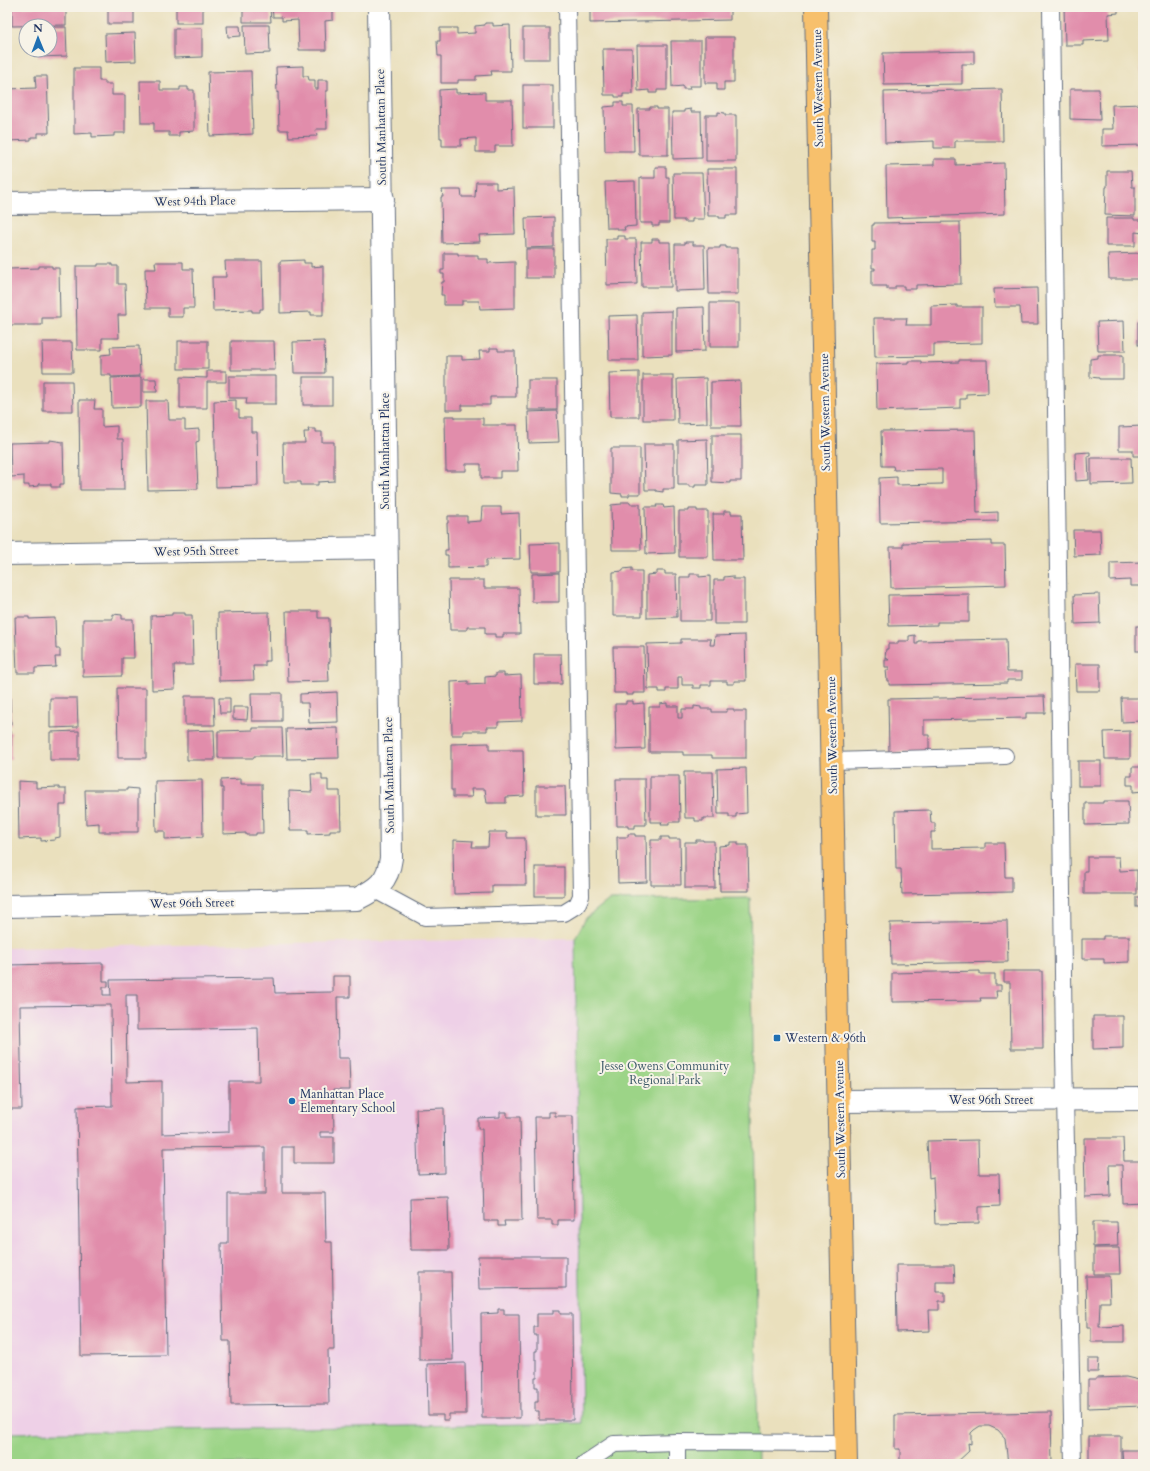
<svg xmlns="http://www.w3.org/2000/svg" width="1150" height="1471" font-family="Cardo,serif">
<rect width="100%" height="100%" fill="#f7f3e8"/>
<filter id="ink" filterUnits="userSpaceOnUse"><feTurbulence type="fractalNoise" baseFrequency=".025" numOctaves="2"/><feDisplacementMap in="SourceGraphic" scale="8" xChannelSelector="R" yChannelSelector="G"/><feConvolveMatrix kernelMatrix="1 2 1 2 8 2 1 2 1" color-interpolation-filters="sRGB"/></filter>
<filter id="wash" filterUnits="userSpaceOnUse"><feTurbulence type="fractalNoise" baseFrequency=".012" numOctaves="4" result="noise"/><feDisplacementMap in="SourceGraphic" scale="16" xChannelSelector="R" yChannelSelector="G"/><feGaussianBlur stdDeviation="0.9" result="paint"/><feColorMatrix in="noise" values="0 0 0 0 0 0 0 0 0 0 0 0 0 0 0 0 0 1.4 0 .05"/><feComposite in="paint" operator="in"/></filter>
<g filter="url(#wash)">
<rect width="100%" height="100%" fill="#eae0bd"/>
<polygon fill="#eed0e7" points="575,938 582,1423 7,1433 7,948"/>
<polygon fill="#9cd487" stroke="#5c8272" points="750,898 758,1464 7,1464 7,1433 582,1423 575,938 586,918 609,900"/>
<g id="blocks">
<g fill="#e18dab" fill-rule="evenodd">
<polygon points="12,7 66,7 66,25 12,26"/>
<rect x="108" y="7" width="26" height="17"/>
<rect x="176" y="7" width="27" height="16"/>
<polygon points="243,7 270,7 271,22 243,22"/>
<polygon points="272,7 333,7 333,20 325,21 326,50 299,50 298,20 282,21 282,17 273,17"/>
<polygon points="590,7 730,7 730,20 590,23"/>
<polygon points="1064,7 1118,7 1118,13 1108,14 1109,40 1083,41 1083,45 1065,45"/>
<polygon points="485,23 493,23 493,26 510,25 511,71 491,71 492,75 476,76 476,80 458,80 458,83 441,83 441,56 438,56 437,41 440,41 440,28 457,28 457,34 475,33 475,26 485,25"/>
<polygon points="244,25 269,25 270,53 245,54"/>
<polygon points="227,26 240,26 241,36 228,37"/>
<polygon points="50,27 66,27 67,56 38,57 38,50 50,50"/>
<polygon points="202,28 202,57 174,58 174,29"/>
<rect x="523" y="28" width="27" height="31"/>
<polygon points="135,33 136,61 106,62 105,34"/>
<polygon points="1143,33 1143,73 1141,73 1140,34"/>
<polygon points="705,37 734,37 734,82 724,82 724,90 717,90 717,83 705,83"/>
<polygon points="671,41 701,41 701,86 689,86 690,89 683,89 683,86 672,87"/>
<polygon points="637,45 667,45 667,90 657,90 657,93 649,93 649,90 638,91"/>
<polygon points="603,49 632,49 633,94 623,94 623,97 615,97 615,95 604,95"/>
<polygon points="974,51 974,64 962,64 962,84 884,85 883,53"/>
<polygon points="303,66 303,76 308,76 309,80 315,80 315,89 318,89 318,80 328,80 328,91 326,91 327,129 316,129 317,136 289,137 288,130 279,130 278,92 277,93 276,67"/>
<polygon points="74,68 99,68 99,81 105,81 105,84 112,84 112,95 125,95 125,133 114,133 114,136 92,137 92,133 74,134"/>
<polygon points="251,71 253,134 210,136 208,72"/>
<polygon points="35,76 47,76 49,133 38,133 38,137 31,137 31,140 8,141 7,134 7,89 36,88"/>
<polygon points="140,81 160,81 160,90 180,90 180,87 188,87 188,90 194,90 194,131 179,132 179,136 169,136 169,132 154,132 154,123 141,123"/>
<rect x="523" y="85" width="30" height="43"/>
<polygon points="456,89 456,93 485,92 485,100 512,100 513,146 495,146 495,152 476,152 476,138 461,139 461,146 442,146 442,138 440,138 439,90"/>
<polygon points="1002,89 1003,141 955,141 955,148 934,148 934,141 885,143 884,92"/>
<polygon points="1070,89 1099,89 1100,120 1070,119"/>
<polygon points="615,102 623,102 623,106 633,106 634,151 605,151 604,107 615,106"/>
<polygon points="1143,104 1143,145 1102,146 1102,129 1113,129 1112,105"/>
<polygon points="650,107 657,107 657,109 668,109 668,155 639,155 638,109 650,109"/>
<polygon points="691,109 691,112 701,112 702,158 673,159 672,112 684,112 684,110"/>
<polygon points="718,112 725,113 725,115 736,115 736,161 706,161 706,115 718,115"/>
<polygon points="934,159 956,159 956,165 1004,163 1005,214 887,218 886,166 934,165"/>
<polygon points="655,167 666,167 666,177 669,177 669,223 659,223 659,226 652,226 652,223 640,223 640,178 655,178"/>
<polygon points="707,169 737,169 737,215 726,215 726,218 719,218 719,216 708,216"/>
<polygon points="1107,171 1131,171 1132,187 1135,187 1135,216 1105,215 1106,187 1107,187"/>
<polygon points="673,173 702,173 704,219 692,219 692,222 684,222 684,220 674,220"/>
<polygon points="635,181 636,226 624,227 625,230 618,230 618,228 607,228 605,182"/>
<polygon points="476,182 496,182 496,189 514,188 515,234 479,235 480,242 442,243 441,197 443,197 442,190 461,190 462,197 475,197"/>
<polygon points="554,217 554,247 526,248 525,218"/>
<polygon points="1106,218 1134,218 1134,220 1143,220 1143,233 1135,232 1135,246 1106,246"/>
<polygon points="960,222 961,284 916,285 916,289 904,289 904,286 895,286 895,289 887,289 887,286 872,286 872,270 875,270 875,268 872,268 872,250 875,250 875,242 872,242 872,225 874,225 874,223"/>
<polygon points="617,236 625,236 625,239 636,239 637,284 607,285 606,239 617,239"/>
<polygon points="652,239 659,239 659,242 670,242 671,287 642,287 641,242 652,242"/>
<polygon points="685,242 693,242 693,245 704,245 705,290 675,291 675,244 685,244"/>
<polygon points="720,246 726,246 726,248 738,248 738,294 709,294 708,248 720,248"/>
<rect x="526" y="249" width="28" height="29"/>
<polygon points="444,253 458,253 458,255 478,255 478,259 488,259 488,263 515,262 515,308 480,309 479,301 462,301 462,305 444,305 444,295 441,295 442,282 444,282 444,274 441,274 441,270 444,270"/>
<polygon points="1143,253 1143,279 1109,279 1108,254"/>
<polygon points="304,260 304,263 311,263 311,267 323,266 323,315 311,315 311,312 280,313 280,261"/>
<polygon points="225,261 262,261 263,309 260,309 260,312 252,312 252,310 213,311 212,277 226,277"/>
<polygon points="155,262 183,262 183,269 193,269 194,308 183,308 183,317 168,317 168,308 146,308 145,269 156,269"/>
<polygon points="98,264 112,264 112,266 118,266 118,284 125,284 126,315 118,315 119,338 102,338 102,350 77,350 76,266 98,266"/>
<polygon points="39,266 52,266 52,268 59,268 60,318 42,318 42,325 9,325 9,269 39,268"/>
<polygon points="1037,288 1038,324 1021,324 1020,307 995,307 994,289"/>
<rect x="710" y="303" width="29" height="44"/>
<polygon points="957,305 957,307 982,307 982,343 934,344 934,356 875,357 874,318 907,318 906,325 931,325 931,306"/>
<polygon points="704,307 705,351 676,352 676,308"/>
<polygon points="672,311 672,355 642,356 642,312"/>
<polygon points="637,315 638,360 609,360 608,316"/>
<polygon points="1124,321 1125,351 1098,351 1097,322"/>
<rect x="1138" y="322" width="5" height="23"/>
<rect x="178" y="341" width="30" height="28"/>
<polygon points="231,341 274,341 275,370 231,370"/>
<polygon points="324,341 325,373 294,373 293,342"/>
<polygon points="42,342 72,342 73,372 43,372"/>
<polygon points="139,346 140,376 111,377 111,375 101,375 101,355 111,354 110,347"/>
<polygon points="490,348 498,348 498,351 515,351 516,397 490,397 490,405 462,405 462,410 446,410 446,356 462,356 462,360 480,359 479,351 490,351"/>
<polygon points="1098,355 1123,355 1123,379 1099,379 1099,378 1090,377 1090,359 1098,358"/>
<polygon points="959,360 987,360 988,393 966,394 966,399 960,399 960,408 877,411 876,364 908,363 908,361 921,361 921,363 959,362"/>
<polygon points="207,371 226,371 226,382 207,382 207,408 180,408 180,377 207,378"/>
<polygon points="639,372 639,417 610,417 609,373"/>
<rect x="643" y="375" width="30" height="45"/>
<polygon points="229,376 276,376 276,404 246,404 247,398 229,398"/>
<polygon points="141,377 141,407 112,408 111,378"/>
<rect x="303" y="377" width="29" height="28"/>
<polygon points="706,378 707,423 678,424 677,379"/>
<polygon points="143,379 156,379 157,392 143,392"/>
<rect x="528" y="380" width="29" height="30"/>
<polygon points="43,381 72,381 73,411 43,411"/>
<polygon points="740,381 741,426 711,426 711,382"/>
<polygon points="79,400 95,400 94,409 102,409 102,427 117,426 117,439 123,439 124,490 80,490"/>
<polygon points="236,400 236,410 239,410 239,418 251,418 251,432 257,432 258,486 216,487 214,401"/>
<polygon points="146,401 168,401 169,420 185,420 185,430 199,429 199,441 196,442 198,489 148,490"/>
<polygon points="557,411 559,442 529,443 528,412"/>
<polygon points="445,416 455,416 455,418 483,418 483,425 517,425 518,471 500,471 500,478 481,478 481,464 466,464 466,471 446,471"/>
<polygon points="1143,426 1143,456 1133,456 1133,450 1119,450 1119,427"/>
<polygon points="308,429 316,429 316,432 322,432 322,442 334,442 334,481 318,482 318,485 301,485 301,482 284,482 283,443 305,443 304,432 309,432"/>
<polygon points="975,430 977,513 998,512 998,521 880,523 879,478 897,477 897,485 942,484 942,469 894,470 893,466 882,466 881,431"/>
<polygon points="712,435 741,435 741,481 730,481 730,483 712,482"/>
<polygon points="707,439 708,485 695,485 695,487 689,487 689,485 678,485 678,440"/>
<polygon points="50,440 63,442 64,484 60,484 60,487 51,487 51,484 38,484 39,486 29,487 29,485 24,485 24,476 11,477 10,443 50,442"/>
<polygon points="644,444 674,444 674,489 663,489 663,492 656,491 656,490 645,490"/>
<polygon points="611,448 640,448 640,494 629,494 629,496 622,496 622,494 611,493"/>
<polygon points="1090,452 1090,456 1088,456 1089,480 1076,481 1075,453"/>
<polygon points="1091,458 1131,458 1132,483 1091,484"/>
<polygon points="622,502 630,502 630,504 640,504 641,550 612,550 611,505 622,504"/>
<polygon points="656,505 663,505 664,508 674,507 675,553 646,554 645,507 657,507"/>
<polygon points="482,507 501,507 501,514 519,513 520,559 486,560 486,567 448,568 448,555 445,555 445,550 448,550 447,523 448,523 448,516 467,516 467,522 481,521"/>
<polygon points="689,509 697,509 697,511 708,511 708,557 679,557 679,511 689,511"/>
<polygon points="724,511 731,511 731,514 742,514 743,560 714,560 713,514 724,514"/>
<polygon points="1073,530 1100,530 1101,555 1074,556"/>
<polygon points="992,541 992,545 1005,545 1006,585 891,588 890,547 903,547 903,543"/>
<polygon points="560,543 560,572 531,572 530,544"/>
<polygon points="1143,562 1143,580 1141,580 1141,586 1130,586 1130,580 1110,581 1110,563"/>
<polygon points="632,568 632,571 642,571 642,616 613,616 613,572 623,571 623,569"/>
<polygon points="657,571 665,571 665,574 676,574 677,617 647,618 647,575 657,574"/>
<polygon points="559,573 559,602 532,602 532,574"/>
<polygon points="690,574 699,574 699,577 710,576 710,621 680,621 680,577 690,577"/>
<polygon points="733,576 733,579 744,579 744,624 714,624 714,580 724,580 724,577"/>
<polygon points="449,580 484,580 484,588 519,588 520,634 503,634 503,637 495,637 495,634 485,634 485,627 467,627 467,630 450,630"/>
<polygon points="969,594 969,622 937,622 937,625 889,626 888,595"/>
<polygon points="1099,594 1100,623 1075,624 1074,595"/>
<polygon points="286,611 318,611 318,618 329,618 330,662 328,663 329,681 288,682"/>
<polygon points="269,612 270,661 265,661 265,666 253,666 254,680 219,681 218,613"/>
<polygon points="172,613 185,613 185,615 192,615 193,665 174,665 175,689 152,690 151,616 172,615"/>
<polygon points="113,614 122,615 122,619 133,619 134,658 122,658 122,676 83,677 83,619 113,619"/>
<polygon points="15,617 29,617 29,619 55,618 56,649 60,649 60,657 55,657 56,667 35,668 35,673 17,673"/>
<rect x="1136" y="626" width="7" height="25"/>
<polygon points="745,635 746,681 734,681 734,684 727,684 727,681 711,681 711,685 701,685 701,688 693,688 693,685 682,685 682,677 678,677 678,689 666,689 666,692 659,692 659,689 648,689 647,644 681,643 681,639 711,639 710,645 714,645 715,636"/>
<polygon points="915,635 915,644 918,644 918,641 1006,639 1007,672 1022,672 1022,680 1007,680 1007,683 889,685 889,680 887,680 886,670 889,670 889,667 885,667 885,660 889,660 888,659 885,658 886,649 888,649 888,644 898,644 898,641 909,641 909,636"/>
<polygon points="613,647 644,647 645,693 633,693 633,695 626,695 626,693 614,693"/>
<polygon points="534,654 561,654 562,684 534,684"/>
<polygon points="1075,664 1100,664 1100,691 1076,691"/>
<polygon points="496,673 504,673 504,676 521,675 522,721 498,722 498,727 487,727 487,731 463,731 463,735 452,735 451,682 468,681 468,685 485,684 485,677 496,676"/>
<polygon points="117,688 146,688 146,758 118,758"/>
<polygon points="337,692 338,722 309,723 308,703 300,703 300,694"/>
<polygon points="251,693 282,693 282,721 252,721"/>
<polygon points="7,695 10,695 11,725 7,725"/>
<polygon points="185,696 214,696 215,725 185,725"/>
<polygon points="1044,696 1045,713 1026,713 1026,718 924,720 924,735 929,735 929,750 921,753 889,753 888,699"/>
<polygon points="50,698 77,698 78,727 50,728"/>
<polygon points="219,698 230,698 230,713 220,713"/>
<polygon points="1121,698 1143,698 1143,729 1142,729 1141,721 1122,722"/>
<polygon points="626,701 633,701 633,704 644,703 645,749 616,750 615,704 626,704"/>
<polygon points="667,703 667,706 678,706 678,718 682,718 682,709 694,709 694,706 701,707 701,709 712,709 712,712 727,712 727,709 734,709 734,711 746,711 746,758 712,758 712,755 683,755 683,752 649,752 649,707 660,707 660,704"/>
<polygon points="233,707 248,707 247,720 233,719"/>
<polygon points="253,728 282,728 283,756 254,756 254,758 218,758 218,731 253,730"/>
<polygon points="338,728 339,758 287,759 286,729"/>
<polygon points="214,730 215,760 187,760 187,731"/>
<polygon points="79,731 79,760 50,760 50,732"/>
<polygon points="1130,731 1130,759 1105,759 1104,732"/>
<rect x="7" y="732" width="4" height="28"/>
<polygon points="489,743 489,750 523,750 524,796 506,797 506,803 487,803 485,789 471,789 472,797 453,797 453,790 451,790 451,744"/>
<rect x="1078" y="761" width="23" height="25"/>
<polygon points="1132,767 1143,767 1143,791 1133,792 1133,785 1127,785 1127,776 1132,776"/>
<polygon points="746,768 747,813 736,814 736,817 729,817 729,814 718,814 717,769"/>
<polygon points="684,772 713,772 714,818 703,818 703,821 695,821 695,818 685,818"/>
<polygon points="311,774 322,774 322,780 328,780 328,791 340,791 341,830 330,830 330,833 308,834 308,830 290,830 289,791 312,792"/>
<polygon points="650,776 679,776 680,822 669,822 669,825 661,825 662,822 650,822"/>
<polygon points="241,779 241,784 262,784 263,833 256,833 256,835 246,835 246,833 223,834 223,788 221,788 221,780"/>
<polygon points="616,779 645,779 646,825 635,825 635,828 628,828 628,826 617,826"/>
<polygon points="202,780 203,837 165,839 165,831 156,831 155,781"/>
<polygon points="18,781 36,782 36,788 59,787 59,789 66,789 66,805 60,805 60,837 55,838 55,840 41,841 41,838 19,839"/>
<polygon points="536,786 565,786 566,815 536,815"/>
<polygon points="127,788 138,789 138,832 99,832 99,823 86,824 85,790 127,790"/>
<polygon points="1103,801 1128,801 1129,824 1085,825 1085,803 1103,803"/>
<polygon points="930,810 931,823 935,823 935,832 931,832 931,849 985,848 985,843 1004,843 1005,877 1012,877 1012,892 902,894 901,869 896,869 895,811"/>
<polygon points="489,832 507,832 507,838 525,838 526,885 492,885 492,893 454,894 453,848 454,848 454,840 473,841 472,847 488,847"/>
<polygon points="628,834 635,834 635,836 646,836 647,882 618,883 617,837 628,837"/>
<polygon points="661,837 669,837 669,839 680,839 681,885 651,885 651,840 661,840"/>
<polygon points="696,840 703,840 703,841 714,841 715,888 685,888 685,842 696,842"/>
<polygon points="730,842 738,842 738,845 748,845 749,891 720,891 719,846 730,845"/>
<polygon points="1087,857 1119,857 1120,871 1137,870 1137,894 1084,894 1084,871 1087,871"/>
<rect x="535" y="867" width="29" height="29"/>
<rect x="1136" y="897" width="7" height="10"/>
<polygon points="1007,921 1008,962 891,964 890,923"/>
<polygon points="1103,936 1129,936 1129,962 1104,963 1104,959 1082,959 1082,939 1103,939"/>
<path d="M103,963V981H108V987H103V995H111L110,980L274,978L275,993L333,992V976H350V997H337L338,1058H349L350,1090H333L334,1132H320V1137H334V1163H294V1147H282V1193H325L326,1242H332L334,1350H328L329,1404L231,1405L230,1341H223L221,1243H228V1194H265V1147L163,1148L166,1355L81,1356L77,1107L112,1106L111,1005L20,1006L22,1109H7V965ZM126,995H137V1030L258,1028L259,1081H229V1132L162,1134V1081L127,1082Z"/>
<polygon points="980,971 980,974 995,974 995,985 1001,985 1001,991 996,991 997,998 980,998 981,1001 892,1002 892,973"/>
<polygon points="1004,971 1042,971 1043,1049 1011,1049 1010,982 1004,982"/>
<polygon points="1093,1016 1123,1016 1123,1048 1093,1049"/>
<polygon points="444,1108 445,1173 418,1174 416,1109"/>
<polygon points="500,1112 507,1112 507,1117 520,1117 522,1221 504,1221 505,1226 498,1226 498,1221 484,1221 482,1129 478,1129 478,1118 500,1117"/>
<polygon points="549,1112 555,1112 555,1116 573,1116 574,1220 558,1220 558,1225 552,1225 552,1220 537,1220 535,1117 549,1117"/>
<polygon points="1084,1138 1123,1138 1124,1161 1143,1161 1143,1203 1123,1204 1122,1165 1109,1165 1110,1196 1085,1197"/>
<polygon points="978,1140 979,1174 999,1174 1000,1206 979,1207 979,1223 935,1224 933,1177 929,1178 927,1141"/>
<polygon points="448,1197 449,1250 411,1250 410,1198"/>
<polygon points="1093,1222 1117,1222 1118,1246 1093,1247"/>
<polygon points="1094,1248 1119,1248 1120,1274 1094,1274"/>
<polygon points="478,1256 566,1256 566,1288 479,1289"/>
<polygon points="896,1265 954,1265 955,1282 936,1282 936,1292 945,1292 945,1301 939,1301 939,1310 929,1310 930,1331 897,1332"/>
<polygon points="419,1272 451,1272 453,1360 419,1360"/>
<polygon points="1086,1276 1109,1276 1110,1302 1100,1302 1099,1327 1124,1326 1124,1342 1091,1342 1091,1327 1087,1327"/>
<polygon points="498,1309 504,1309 504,1314 519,1314 520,1418 482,1418 481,1314 498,1313"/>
<polygon points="553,1310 560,1310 560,1314 572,1314 573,1420 539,1420 539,1411 535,1411 535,1402 538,1402 538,1387 535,1387 535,1378 537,1378 537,1360 535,1360 535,1351 537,1351 537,1335 534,1335 534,1327 537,1327 537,1314 553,1314"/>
<polygon points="1088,1359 1099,1359 1098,1372 1088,1372"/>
<polygon points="465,1363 466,1414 449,1414 449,1420 443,1420 443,1415 428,1415 427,1364"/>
<polygon points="1126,1377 1143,1381 1143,1406 1088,1408 1088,1380 1096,1380 1096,1378"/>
<polygon points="1051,1412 1052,1464 1008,1464 1005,1438 998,1430 989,1426 980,1426 974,1430 971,1433 971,1444 968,1443 969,1451 955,1464 900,1464 900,1449 895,1449 895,1415"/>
<rect x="1089" y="1436" width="32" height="28"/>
<polygon points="1122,1450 1143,1450 1143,1464 1123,1464"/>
</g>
</g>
</g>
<g filter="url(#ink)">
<use href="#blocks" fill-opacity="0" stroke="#636d7f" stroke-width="1"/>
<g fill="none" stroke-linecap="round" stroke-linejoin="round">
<defs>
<g id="lane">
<polyline points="1051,7 1064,1053 1073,1464"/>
<polyline points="832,761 1005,756"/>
<polyline points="375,890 425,917 564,913 577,905 581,896 567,7"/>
<polyline points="584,1464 614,1444 677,1442"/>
<polyline points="677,1464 677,1442 846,1443"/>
</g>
<g id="street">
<polyline points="7,203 383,199"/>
<polyline points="7,554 385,548"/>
<path d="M7,906L357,899C377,889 388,882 391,858C386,574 384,291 379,7"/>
<polyline points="840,1101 1143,1099"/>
</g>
<polyline id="primary" points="816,7 846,1464"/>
</defs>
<use href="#lane" stroke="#636d7f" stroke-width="18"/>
<use href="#street" stroke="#636d7f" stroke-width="24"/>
<use href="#primary" stroke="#636d7f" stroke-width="24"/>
<use href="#lane" stroke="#fff" stroke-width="16"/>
<use href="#street" stroke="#fff" stroke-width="22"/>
<use href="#primary" stroke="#f7c06c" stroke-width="22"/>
</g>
</g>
<g fill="#1f6fb2" stroke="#f7f3e8" stroke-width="1.5">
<rect x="773" y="1034" width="8" height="8" rx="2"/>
<circle cx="292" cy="1101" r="4"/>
</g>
<g text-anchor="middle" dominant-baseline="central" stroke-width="4" stroke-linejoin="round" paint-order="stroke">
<g font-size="12" fill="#1b2f5e" stroke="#f7f3e8">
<text transform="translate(818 88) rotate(-91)">South Western Avenue</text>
<text transform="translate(381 127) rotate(-91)">South Manhattan Place</text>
<text transform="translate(195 201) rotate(-1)">West 94th Place</text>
<text transform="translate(825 412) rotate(-91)">South Western Avenue</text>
<text transform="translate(385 451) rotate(-90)">South Manhattan Place</text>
<text transform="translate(196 551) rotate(-1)">West 95th Street</text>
<text transform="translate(832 735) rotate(-91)">South Western Avenue</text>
<text transform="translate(389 775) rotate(-91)">South Manhattan Place</text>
<text transform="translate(192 903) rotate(-1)">West 96th Street</text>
<text x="991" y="1100">West 96th Street</text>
<text transform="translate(840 1119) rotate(-91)">South Western Avenue</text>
</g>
<g font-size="12" fill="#1b2f5e" stroke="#f7f3e8" text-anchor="start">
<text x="785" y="1038">Western &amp; 96th</text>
<text x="300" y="1094">Manhattan Place<tspan x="300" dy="14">Elementary School</tspan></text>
</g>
<g font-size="12" fill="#3b5868" stroke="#f7f3e8">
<text x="665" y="1066">Jesse Owens Community<tspan x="665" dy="14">Regional Park</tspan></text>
</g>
</g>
<rect width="1150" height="1471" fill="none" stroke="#f7f3e8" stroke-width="24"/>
<g transform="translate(38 38) rotate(359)"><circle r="19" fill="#f7f3e8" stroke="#9fa5b1"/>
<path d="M0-3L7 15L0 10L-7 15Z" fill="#1f6fb2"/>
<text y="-6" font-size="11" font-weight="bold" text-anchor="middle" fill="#1b2f5e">N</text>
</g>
</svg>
